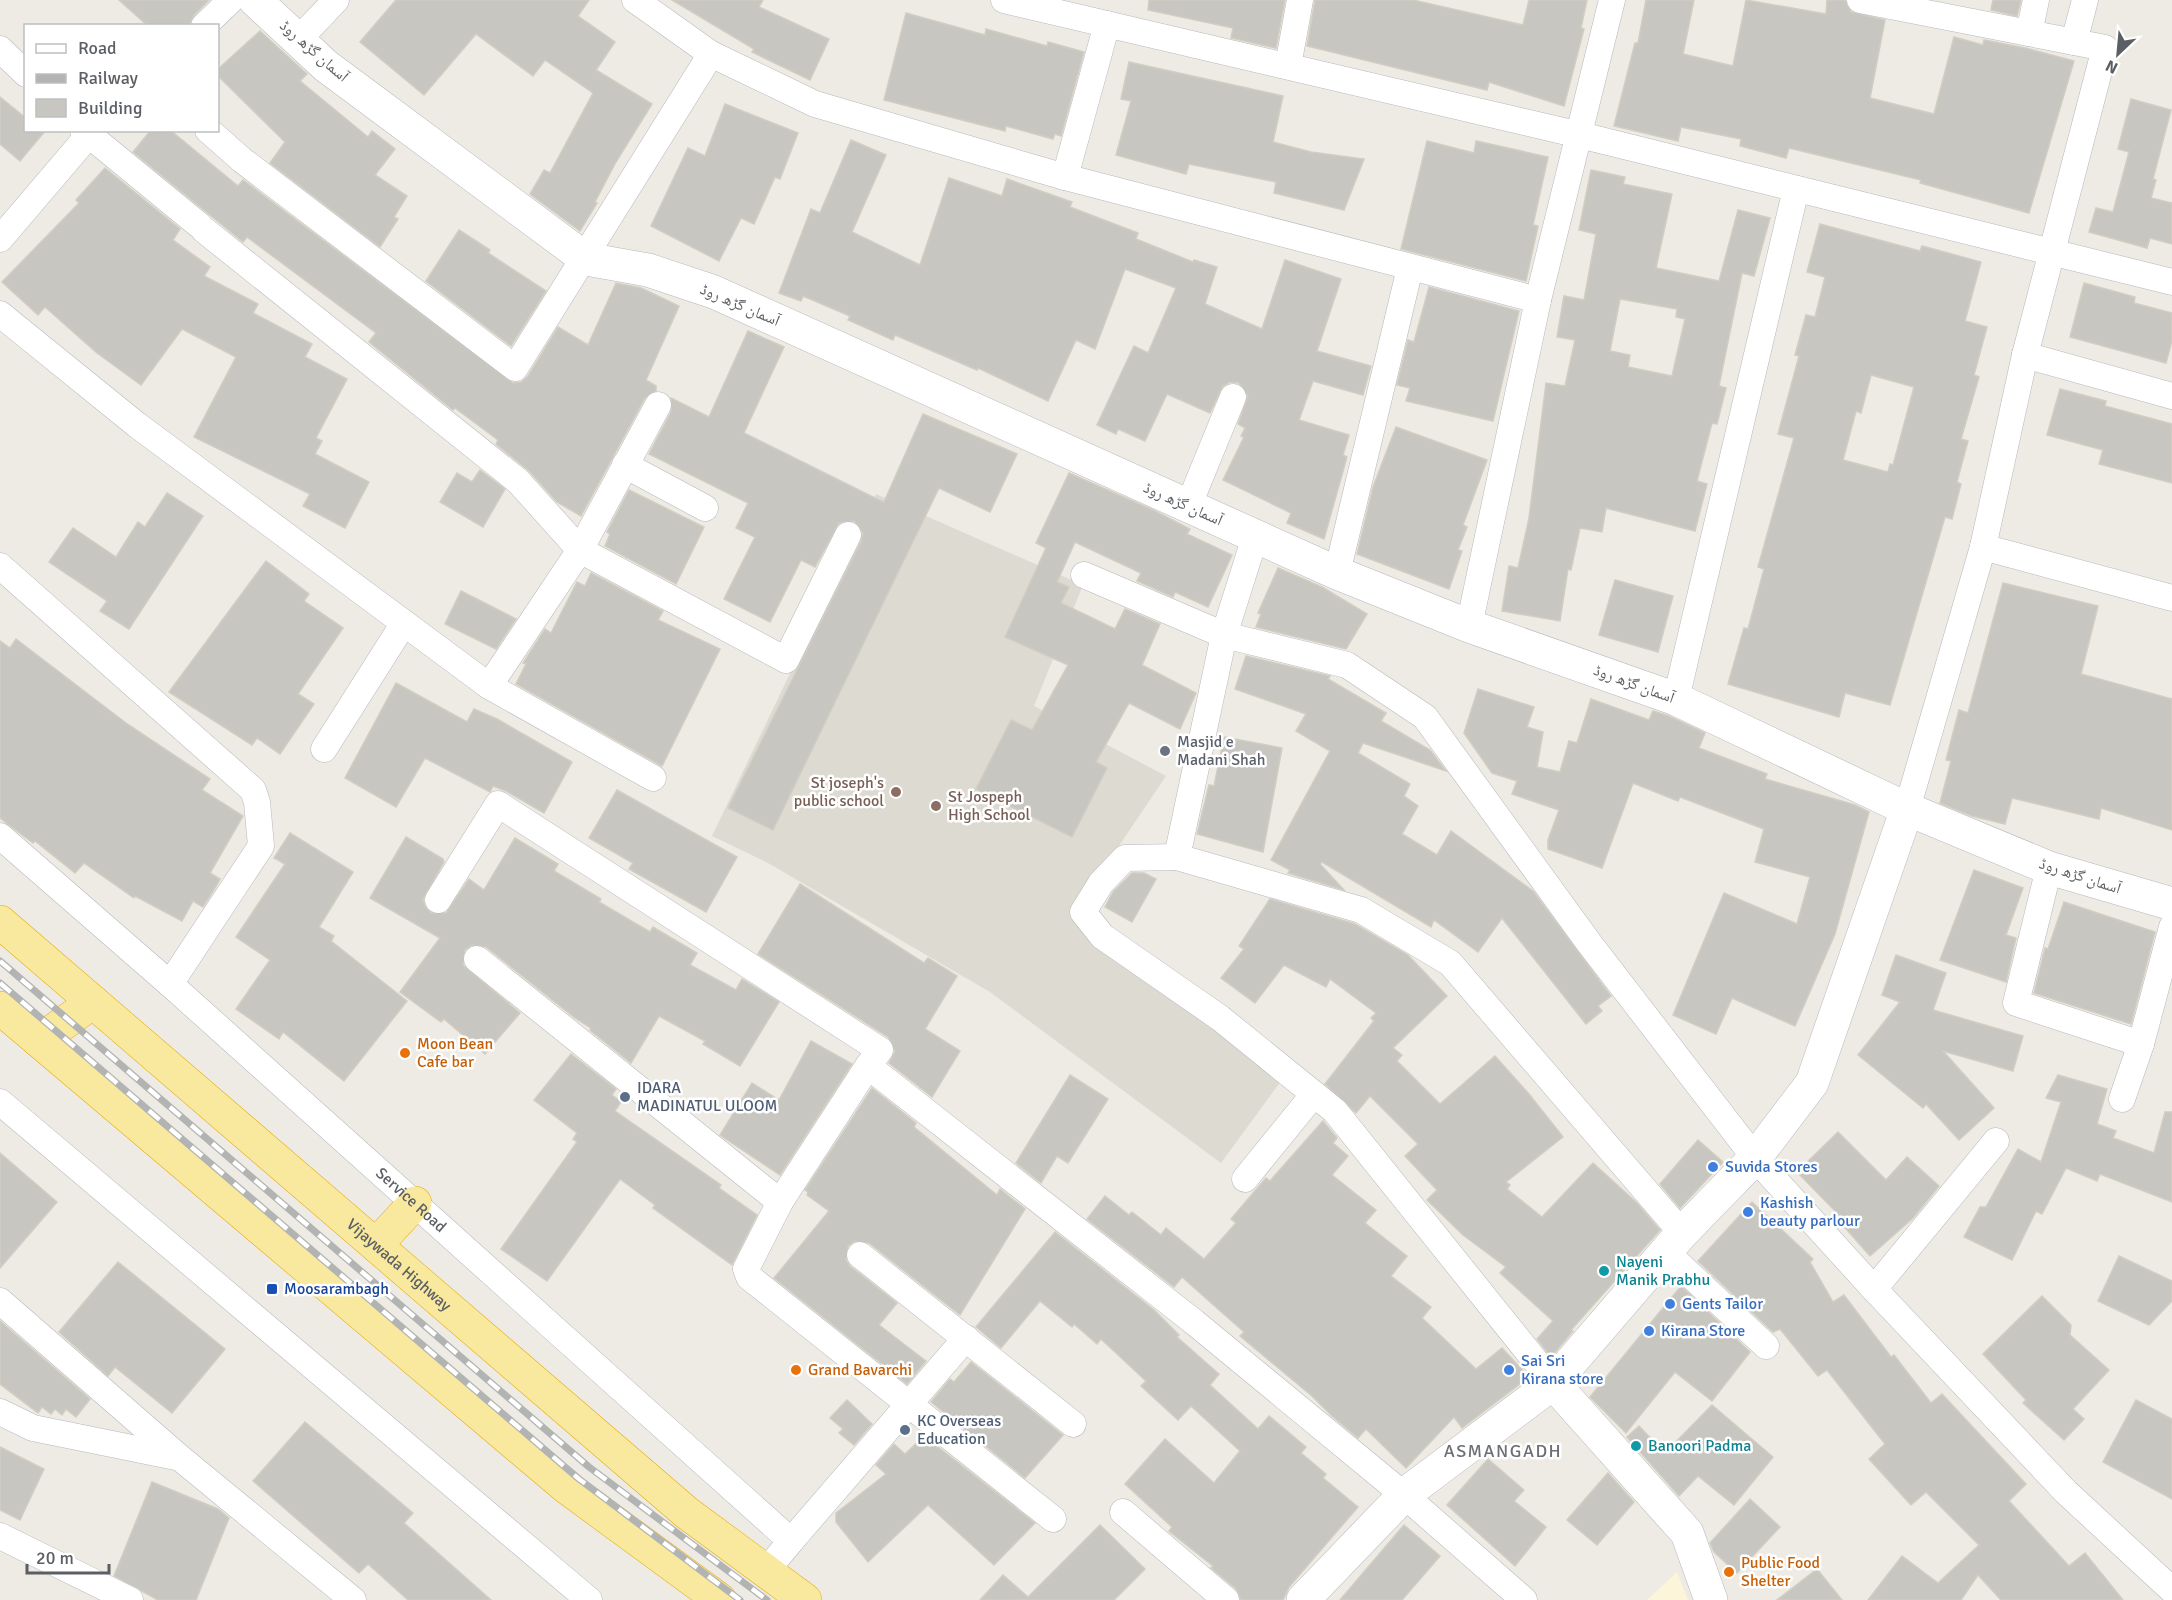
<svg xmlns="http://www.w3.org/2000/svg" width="2172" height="1600" font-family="Signika,'Noto Naskh Arabic',sans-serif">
<rect width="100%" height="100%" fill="#edebe3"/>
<polygon fill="#fcf5da" points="1677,1572 1688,1600 1647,1600"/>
<polygon fill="#dddad1" points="876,494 1083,585 1034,706 1166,776 1073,914 1281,1081 1221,1163 990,992 768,863 712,836"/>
<g fill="#c8c6c0" stroke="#d2cdc2" stroke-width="1.5" fill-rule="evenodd">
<polygon points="119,0 209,0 194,15 189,26 148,26"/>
<polygon points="396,0 589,0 578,16 615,42 596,70 652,104 616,162 595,202 597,203 580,231 530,194 544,170 550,173 593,93 545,60 533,76 476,34 424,95 360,42"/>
<polygon points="672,0 763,0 759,7 829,39 810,80 752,52 754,49"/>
<polygon points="1149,0 1285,0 1276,48 1231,38 1233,28 1148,10"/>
<polygon points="1315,0 1413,0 1523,25 1529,0 1587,0 1581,28 1584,29 1564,106 1489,82 1487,90 1307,46"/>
<polygon points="1646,0 1694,0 1683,54 1733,66 1746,0 1826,14 1827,0 1845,0 1851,12 1885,20 1870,98 1934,114 1954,37 1983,45 1984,40 2025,48 2074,61 2029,213 1920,183 1921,180 1789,148 1786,158 1740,146 1741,139 1681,127 1678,141 1614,126 1635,43 1638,43"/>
<polygon points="1993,0 2021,0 2017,16 1991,10"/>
<polygon points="906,13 985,35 986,29 1047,46 1048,42 1084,52 1061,136 1055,134 1053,139 1006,126 1005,131 884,100"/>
<polygon points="260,31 307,74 300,81 368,137 372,131 395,149 375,175 407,196 394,217 398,219 380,247 270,163 285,142 218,76 218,69"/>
<polygon points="1129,62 1283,96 1273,142 1311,152 1364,159 1344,210 1274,193 1276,182 1189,164 1186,174 1116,155 1131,101 1121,99"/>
<polygon points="0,97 26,118 26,130 46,130 20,161 0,144"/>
<polygon points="2131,99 2171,110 2153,179 2156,180 2151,198 2172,203 2172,244 2150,238 2147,248 2089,232 2096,208 2113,212 2129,152 2118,149"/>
<polygon points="725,104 798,133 780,179 775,177 754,224 741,218 719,261 651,226 688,148 705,156"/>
<polygon points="151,130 170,130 238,186 243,180 513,383 521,382 528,376 558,327 588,345 616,283 641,288 679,306 646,380 656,386 656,391 645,398 581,516 557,502 529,471 496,444 498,440 455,408 453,410 369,342 376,333 247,237 243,242 133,152"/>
<polygon points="851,140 886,155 852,232 920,265 949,178 1002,196 1007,179 1072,202 1070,207 1138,233 1136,239 1193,262 1194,260 1217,267 1205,304 1262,329 1285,260 1341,279 1317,351 1371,366 1363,395 1313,381 1299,420 1349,435 1343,455 1347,457 1324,539 1287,523 1291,513 1223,480 1244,437 1241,436 1245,428 1238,424 1248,396 1239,383 1230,382 1223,386 1210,413 1167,394 1145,441 1118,429 1116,434 1097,425 1134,346 1148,353 1176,288 1125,269 1095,349 1076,340 1048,401 978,368 977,370 895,335 893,340 848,320 850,316 803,296 801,301 779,293 811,209 820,213"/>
<polygon points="1427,141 1474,153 1476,141 1548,157 1533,225 1538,226 1526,281 1401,249"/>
<polygon points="105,168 180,229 173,240 210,267 204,276 258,304 253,313 312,344 305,357 347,379 316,438 322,441 315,454 369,482 345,528 303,506 310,494 194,437 236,357 182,329 141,385 97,353 45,307 38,315 2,282 79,203 76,200"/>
<path d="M1591,170L1625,177L1623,184L1672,194L1656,268L1719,281L1738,210L1770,218L1754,276L1742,273L1719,386L1726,388L1717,424L1712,423L1697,481L1707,484L1695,531L1606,508L1602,532L1580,528L1571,570L1568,569L1560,621L1502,611L1509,566L1518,568L1529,518L1546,383L1565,386L1575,340L1557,337L1564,296L1584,300L1596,234L1579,230ZM1620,299L1677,309L1676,317L1685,319L1672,376L1628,367L1630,355L1610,351Z"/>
<path d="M1820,224L1920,251L1922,246L1981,262L1965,321L1987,327L1974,375L1979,377L1961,439L1968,441L1957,482L1961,484L1952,519L1945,517L1890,705L1845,693L1839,717L1728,684L1744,628L1748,629L1764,569L1758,567L1794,438L1778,434L1799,356L1795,355L1806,315L1815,317L1825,277L1807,272ZM1871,375L1914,387L1893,465L1890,464L1888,472L1843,460L1856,411L1861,413Z"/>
<polygon points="459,230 490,250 488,253 546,291 511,346 426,281"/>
<polygon points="2084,283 2135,297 2134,303 2172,313 2172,341 2166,363 2070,337"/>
<polygon points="1429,287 1519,311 1493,421 1406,401 1410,388 1397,385 1408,340 1414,342"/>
<polygon points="748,331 784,347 744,433 879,500 884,502 923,414 1017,454 990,512 939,488 773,830 728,808 861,542 863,533 854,521 839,523 815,567 801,560 770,622 724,599 755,537 736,528 748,503 649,454 671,412 671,398 709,417"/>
<polygon points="2060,389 2106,401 2105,406 2172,424 2172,483 2099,464 2103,450 2047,435"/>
<polygon points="1396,427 1487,460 1463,525 1467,527 1458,550 1462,551 1449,589 1357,554 1373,487"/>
<polygon points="480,470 505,489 483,527 440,502 457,473 472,482"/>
<polygon points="1069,473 1153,510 1190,529 1187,534 1232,555 1208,607 1175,592 1173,597 1137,581 1141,573 1075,542 1057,582 1069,587 1061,603 1115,629 1125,609 1160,624 1142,665 1196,693 1180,729 1129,703 1096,762 1107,768 1072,837 976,789 1011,720 1032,730 1068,665 1005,637 1046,548 1036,543"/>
<polygon points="629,490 704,527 676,584 605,546 610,534 607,532"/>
<polygon points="167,493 203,516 129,629 100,611 107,601 49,562 73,528 116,557 138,522 145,527"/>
<polygon points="266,561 309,594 304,601 343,628 298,694 314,704 280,754 257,738 252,745 169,692"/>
<polygon points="1278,568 1322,587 1367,614 1346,649 1256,627 1261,614 1258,613"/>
<polygon points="591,573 663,611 658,620 720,649 662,766 516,684 526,664 523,663 545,629 551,633 577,582 585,586"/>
<polygon points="1615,580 1673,596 1658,652 1599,635"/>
<polygon points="2003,583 2098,606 2081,674 2172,699 2172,830 2101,808 2099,819 2012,798 2005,824 1972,816 1940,803 1951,761 1946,760 1959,710 1968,713"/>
<polygon points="461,591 516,619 496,649 445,624"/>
<polygon points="16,639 126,723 210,779 202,790 243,816 210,873 220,879 215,888 203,907 193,901 182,921 135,896 134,898 84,863 75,873 35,841 33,843 0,818 0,641 10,648"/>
<polygon points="1246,656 1330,676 1328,679 1386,713 1381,721 1430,750 1446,771 1363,743 1358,753 1410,784 1404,796 1418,806 1402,834 1437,855 1451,831 1533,891 1611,996 1598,1006 1602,1011 1586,1024 1502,918 1478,952 1434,920 1431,927 1322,862 1320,864 1344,890 1288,873 1290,870 1271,860 1330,751 1296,731 1306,714 1235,689"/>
<polygon points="396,683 467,722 474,709 497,719 572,762 544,813 506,791 493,786 490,792 425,758 396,807 345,778"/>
<polygon points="1478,689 1534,707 1527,727 1543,732 1537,767 1560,772 1569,741 1577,743 1591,699 1649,720 1653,711 1669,716 1705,733 1699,748 1767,774 1765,779 1855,805 1869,812 1835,934 1795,1026 1732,998 1716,1034 1673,1015 1724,893 1797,924 1810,877 1755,862 1764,829 1680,797 1678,801 1633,783 1602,868 1548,849 1548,840 1559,810 1512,794 1517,781 1492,773 1464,733"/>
<polygon points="1224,737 1282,748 1263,852 1197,834 1209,785 1214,786"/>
<polygon points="617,790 737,857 706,912 629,869 633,863 589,838"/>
<polygon points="290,833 353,872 319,927 334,936 331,941 407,1001 344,1081 283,1032 279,1039 236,1009 270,960 236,937 285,864 274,858"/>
<polygon points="406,837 443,859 444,862 423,899 425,906 431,913 446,913 469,879 484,890 515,838 558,864 554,871 601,899 599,902 650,932 653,927 697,953 690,965 736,990 742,979 779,1002 740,1066 703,1044 705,1041 659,1016 631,1063 590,1030 591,1028 575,1018 486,947 472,945 465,950 463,965 520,1013 485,1054 444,1019 441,1022 400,992 440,938 370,898"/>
<polygon points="1974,870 2023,888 2006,935 2016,938 2006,982 1940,960"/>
<polygon points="1132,873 1144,873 1156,879 1132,922 1105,907 1113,892"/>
<polygon points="800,884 924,963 928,958 957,976 925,1029 960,1051 932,1097 889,1063 895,1051 888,1037 758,954"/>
<polygon points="1270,899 1355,924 1408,955 1447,996 1393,1048 1402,1055 1397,1061 1440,1104 1495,1056 1529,1094 1563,1137 1506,1182 1510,1185 1507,1189 1542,1217 1593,1163 1637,1203 1660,1230 1571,1330 1573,1331 1551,1357 1537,1339 1553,1321 1500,1273 1506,1267 1463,1235 1427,1200 1437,1190 1405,1156 1418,1144 1370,1096 1356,1113 1325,1084 1374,1021 1371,1018 1376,1013 1330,979 1326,987 1284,965 1255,1003 1221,978 1244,949 1239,946"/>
<polygon points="2064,902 2155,932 2131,1024 2034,993 2045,948 2048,949"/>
<polygon points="1896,955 1946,973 1933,1010 2023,1036 2013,1071 1943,1051 1994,1108 1959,1140 1926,1104 1923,1108 1858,1055 1900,1002 1882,995"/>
<polygon points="811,1041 852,1064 780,1175 720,1135 752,1083 779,1100"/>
<polygon points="571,1054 616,1089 612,1095 621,1102 615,1111 721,1185 719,1188 757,1215 732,1265 653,1208 655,1205 620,1179 547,1281 501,1249 577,1142 573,1139 577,1133 534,1100"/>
<polygon points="1070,1075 1108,1099 1068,1163 1057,1156 1041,1183 1016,1163"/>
<polygon points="2058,1075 2107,1089 2097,1124 2116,1131 2113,1138 2154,1153 2165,1112 2172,1112 2172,1202 2100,1174 2097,1181 2066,1168 2042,1214 2036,1211 2012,1260 1964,1237 1980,1207 1986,1207 2018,1149 2041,1162 2061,1102 2046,1098"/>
<polygon points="872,1088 916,1123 914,1127 997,1195 1000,1189 1025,1209 960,1315 869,1243 855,1241 848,1246 846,1260 850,1266 897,1303 879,1325 926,1361 907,1384 774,1278 829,1211 807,1195 808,1192 805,1190"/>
<polygon points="1323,1121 1337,1138 1333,1143 1348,1156 1332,1175 1376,1210 1365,1223 1407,1256 1391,1276 1431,1307 1422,1318 1476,1369 1502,1348 1529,1377 1462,1428 1454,1417 1406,1468 1366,1429 1358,1438 1332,1416 1312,1396 1240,1336 1244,1332 1182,1277 1174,1287 1087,1219 1105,1196 1129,1215 1132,1212 1161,1235 1166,1228 1204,1259 1236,1223 1231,1219 1266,1178 1270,1181"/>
<polygon points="1838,1132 1886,1180 1907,1157 1939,1186 1913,1218 1870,1256 1840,1222 1843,1219 1797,1172"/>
<polygon points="1698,1140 1723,1162 1680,1208 1660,1184"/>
<polygon points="0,1153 57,1202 0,1268"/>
<polygon points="1752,1202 1813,1259 1810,1262 1833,1302 1844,1295 1891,1357 1894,1355 1931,1403 1942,1394 2026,1484 2009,1501 2069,1566 2085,1553 2123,1600 2001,1600 1978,1575 1961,1600 1868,1600 1902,1556 1938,1583 1979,1545 1926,1492 1911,1505 1869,1459 1885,1444 1827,1370 1818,1376 1780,1329 1773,1332 1698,1261"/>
<polygon points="1055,1232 1154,1310 1179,1335 1177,1337 1219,1374 1210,1385 1258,1429 1269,1416 1306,1447 1301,1453 1326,1474 1323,1478 1358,1507 1289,1587 1283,1600 1241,1600 1236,1589 1211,1568 1213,1566 1169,1531 1172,1527 1125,1484 1165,1439 1214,1483 1240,1451 1191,1406 1178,1420 1141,1386 1146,1381 1101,1339 1097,1344 1074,1324 1072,1327 1040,1301 1001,1348 976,1327"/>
<polygon points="2119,1256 2172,1281 2172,1301 2149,1325 2098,1301"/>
<polygon points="118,1262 225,1349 172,1413 115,1367 108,1376 59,1332"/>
<polygon points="1681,1286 1750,1352 1712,1401 1675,1372 1626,1433 1590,1397"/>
<polygon points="2042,1296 2071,1325 2070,1335 2109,1370 2073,1409 2084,1419 2064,1440 2023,1403 2026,1400 1983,1354"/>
<polygon points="0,1321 90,1399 76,1417 66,1409 62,1415 55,1409 51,1414 42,1407 38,1413 0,1384"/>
<polygon points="971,1362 1063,1435 1025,1478 931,1402 950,1379 954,1382"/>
<polygon points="847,1400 872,1424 854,1445 839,1433 843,1429 830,1418"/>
<polygon points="2136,1400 2172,1419 2172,1499 2103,1462"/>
<polygon points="1712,1405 1773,1457 1734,1505 1698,1476 1679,1496 1627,1437 1639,1426 1665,1453"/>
<polygon points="305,1422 413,1513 404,1523 491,1600 408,1600 368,1564 359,1573 253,1481"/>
<polygon points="924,1436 1035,1523 994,1565 928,1505 868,1562 836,1522 836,1513 886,1474 876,1465 894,1444 905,1454"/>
<polygon points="0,1447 44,1469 20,1520 0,1510"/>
<polygon points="1488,1459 1524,1490 1514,1501 1546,1527 1515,1566 1447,1505"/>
<polygon points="1608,1473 1634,1502 1597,1545 1567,1520"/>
<polygon points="152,1482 218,1509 229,1518 196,1600 158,1600 114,1576"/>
<polygon points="1750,1499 1780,1527 1737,1573 1714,1552 1710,1543"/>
<polygon points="1100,1525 1145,1569 1114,1600 980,1600 1003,1575 1028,1597"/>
<polygon points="1404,1525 1440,1556 1402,1600 1340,1600"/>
<polygon points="1817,1569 1842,1600 1777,1600"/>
</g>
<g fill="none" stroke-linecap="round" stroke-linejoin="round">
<defs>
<g id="minor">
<polyline points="635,0 711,54 815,104 1065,177 1538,300"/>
<polyline points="1004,0 1580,135 2172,282"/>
<polyline points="1860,0 2105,48 2025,355 1983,547 1907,809"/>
<polyline points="204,26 231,0"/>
<polyline points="2029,33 2036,0"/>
<polyline points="299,39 336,0"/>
<polyline points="2074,42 2085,0"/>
<polyline points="0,49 26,74"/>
<polyline points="1288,66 1300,0"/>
<polyline points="83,130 199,225"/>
<polyline points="208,130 242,160 515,368 711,54"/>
<polyline points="1065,177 1107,24"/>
<polyline points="204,230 518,481 580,550 786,660 848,535"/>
<polyline points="0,239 93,130"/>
<polyline points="0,314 137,425 489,686 653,778"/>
<polyline points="2025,355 2172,396"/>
<polyline points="625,465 705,508"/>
<polyline points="1188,507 1233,397"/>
<polyline points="1255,537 1224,635 1177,857 1361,910 1450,963 1682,1233"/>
<polyline points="1983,547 2172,598"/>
<polyline points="0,566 253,790 257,802 261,846 170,984"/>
<polyline points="1337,573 1410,268"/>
<polyline points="1084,575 1224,635 1347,665 1425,717 1589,943 1755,1158 1874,1289 2066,1492 2172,1590"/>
<polyline points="1469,626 1538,300 1612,0"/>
<polyline points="489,686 580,550 658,405"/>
<polyline points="1676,699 1796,189"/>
<polyline points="324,749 404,623"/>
<path id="s1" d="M0,836L170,984L791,1541L766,1571"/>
<polyline points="1177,857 1125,858 1101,883 1083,912 1102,936 1220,1018 1335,1111 1553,1383"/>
<polyline points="2049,868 2016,1003 2141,1044 2172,927"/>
<polyline points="438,900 498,804 880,1050 868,1066 1194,1322 1404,1495 1524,1600"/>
<polyline points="477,959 780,1202"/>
<polyline points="868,1066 780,1202 746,1269 749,1277 1053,1519"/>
<polyline points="2122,1099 2141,1044"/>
<polyline points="0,1102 589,1600"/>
<polyline points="1245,1179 1314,1094"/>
<polyline points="1666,1252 1766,1346"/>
<polyline points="860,1255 1073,1424"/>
<polyline points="1874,1289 1996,1141"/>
<polyline points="0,1301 179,1457 353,1600"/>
<polyline points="0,1412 33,1428 176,1457"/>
<polyline points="1123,1512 1226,1600"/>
<polyline points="0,1536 130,1600"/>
<polyline points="791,1541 966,1338"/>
</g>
<g id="tertiary">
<polyline points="255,0 326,66 586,259 648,270 714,292 1337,573 1469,626 1676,699 1907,809 2049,868 2172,904"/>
<polyline points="1553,1383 1687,1533 1711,1600"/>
<polyline points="1303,1600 1404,1495 1553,1383 1682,1233 1755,1158 1812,1083 1907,809"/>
</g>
<g id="trunk">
<path id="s2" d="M0,922L687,1513L805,1600"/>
<polyline points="0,1008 566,1487 720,1600"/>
<polyline points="39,1041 93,1002"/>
<polyline points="376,1245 415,1203"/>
</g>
</defs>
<use href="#minor" stroke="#b6b8bd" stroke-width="27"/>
<use href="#tertiary" stroke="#b6b8bd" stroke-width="34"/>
<use href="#trunk" stroke="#e5aa0c" stroke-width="34"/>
<use href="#minor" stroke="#fff" stroke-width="26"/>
<use href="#tertiary" stroke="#fff" stroke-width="33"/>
<use href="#trunk" stroke="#f9e99e" stroke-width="33"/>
<defs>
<g id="rail">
<polyline points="0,961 589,1467 767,1600"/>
<polyline points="0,983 579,1479 740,1600"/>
</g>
</defs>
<use href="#rail" stroke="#b2b3b3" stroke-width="7"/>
<use href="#rail" stroke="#fff" stroke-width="4.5" stroke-dasharray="14" stroke-linecap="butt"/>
</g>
<circle fill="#6b7280" stroke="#fff" stroke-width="2" cx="1165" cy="751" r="6"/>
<g fill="#8d6e63" stroke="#fff" stroke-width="2">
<circle cx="896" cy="792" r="6"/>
<circle cx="936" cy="806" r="6"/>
</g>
<g fill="#e8710a" stroke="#fff" stroke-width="2">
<circle cx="405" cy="1053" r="6"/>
<circle cx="796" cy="1370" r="6"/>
<circle cx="1729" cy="1572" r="6"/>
</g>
<g fill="#5c6f8a" stroke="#fff" stroke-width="2">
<circle cx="625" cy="1097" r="6"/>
<circle cx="905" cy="1430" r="6"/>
</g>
<g fill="#3f7fe0" stroke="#fff" stroke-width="2">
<circle cx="1713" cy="1167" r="6"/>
<circle cx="1748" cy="1212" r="6"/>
<circle cx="1670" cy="1304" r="6"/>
<circle cx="1649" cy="1331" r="6"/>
<circle cx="1509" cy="1370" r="6"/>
</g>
<g fill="#0f9aa8" stroke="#fff" stroke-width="2">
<circle cx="1604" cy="1271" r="6"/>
<circle cx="1636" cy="1446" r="6"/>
</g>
<rect fill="#1a4fb4" stroke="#fff" stroke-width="2" x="266" y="1283" width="12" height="12" rx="3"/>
<g text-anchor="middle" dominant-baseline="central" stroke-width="5" stroke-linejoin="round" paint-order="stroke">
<g font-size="16" fill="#5b5f63" stroke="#fff">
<text transform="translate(314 51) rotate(41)">آسمان گڑھ روڈ</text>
<text transform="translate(740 305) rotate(23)">آسمان گڑھ روڈ</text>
<text transform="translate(1183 504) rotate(24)">آسمان گڑھ روڈ</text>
<text transform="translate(1634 684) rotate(20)">آسمان گڑھ روڈ</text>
<text transform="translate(2080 876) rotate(18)">آسمان گڑھ روڈ</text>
<text stroke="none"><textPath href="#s1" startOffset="549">Service Road</textPath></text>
<text stroke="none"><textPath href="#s2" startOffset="526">Vijaywada Highway</textPath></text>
</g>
<g font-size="16" fill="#5b616d" stroke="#fff" text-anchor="start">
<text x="1177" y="742">Masjid e<tspan x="1177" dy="18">Madani Shah</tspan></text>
</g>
<g font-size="16" fill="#785e54" stroke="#fff" text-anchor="end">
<text x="884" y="783">St joseph's<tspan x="884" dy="18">public school</tspan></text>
<text x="948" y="797" text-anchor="start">St Jospeph<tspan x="948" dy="18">High School</tspan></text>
</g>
<g font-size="16" fill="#c56008" stroke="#fff" text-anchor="start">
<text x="417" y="1044">Moon Bean<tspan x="417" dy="18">Cafe bar</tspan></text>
<text x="808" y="1370">Grand Bavarchi</text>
<text x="1741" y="1563">Public Food<tspan x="1741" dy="18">Shelter</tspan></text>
</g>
<g font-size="16" fill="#4e5e75" stroke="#fff" text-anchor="start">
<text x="637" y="1088">IDARA<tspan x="637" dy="18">MADINATUL ULOOM</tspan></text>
<text x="917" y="1421">KC Overseas<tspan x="917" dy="18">Education</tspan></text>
</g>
<g font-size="16" fill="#366cbe" stroke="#fff" text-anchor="start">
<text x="1725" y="1167">Suvida Stores</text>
<text x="1760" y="1203">Kashish<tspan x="1760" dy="18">beauty parlour</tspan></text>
<text x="1682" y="1304">Gents Tailor</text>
<text x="1661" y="1331">Kirana Store</text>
<text x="1521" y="1361">Sai Sri<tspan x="1521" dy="18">Kirana store</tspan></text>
</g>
<g font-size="16" fill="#0d838f" stroke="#fff" text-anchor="start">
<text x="1616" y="1262">Nayeni<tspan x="1616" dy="18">Manik Prabhu</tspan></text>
<text x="1648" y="1446">Banoori Padma</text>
</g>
<g font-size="16" fill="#164399" stroke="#fff" text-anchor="start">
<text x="284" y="1289">Moosarambagh</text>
</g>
<g font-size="18" letter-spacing="1.5" fill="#6c7075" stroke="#fff">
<text x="1503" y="1451">ASMANGADH</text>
</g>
</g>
<rect x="24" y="24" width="195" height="108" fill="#ffffff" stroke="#bdbfc1" stroke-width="1.5"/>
<rect x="36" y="44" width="30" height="9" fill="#ffffff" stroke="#bdbfc1" stroke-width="1.5"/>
<text x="78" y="54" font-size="18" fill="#5b5f63">Road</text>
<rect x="36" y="74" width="30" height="9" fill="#b2b3b3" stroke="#bdbfc1" stroke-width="1.5"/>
<text x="78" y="84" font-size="18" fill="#5b5f63">Railway</text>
<rect x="36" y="99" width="30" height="18" fill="#c8c6c0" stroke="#bdbfc1" stroke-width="1.5"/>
<text x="78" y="114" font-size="18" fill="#5b5f63">Building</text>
<g transform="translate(2118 54) rotate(206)" stroke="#ffffff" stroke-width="4.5" paint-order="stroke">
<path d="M0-4.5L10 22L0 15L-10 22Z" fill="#5b5f63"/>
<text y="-9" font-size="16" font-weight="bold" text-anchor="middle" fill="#5b5f63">N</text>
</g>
<path d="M27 1564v9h82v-9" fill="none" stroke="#5b5f63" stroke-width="3"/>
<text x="36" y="1564" font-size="18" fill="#5b5f63" stroke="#ffffff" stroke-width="4.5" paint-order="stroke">20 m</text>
</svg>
